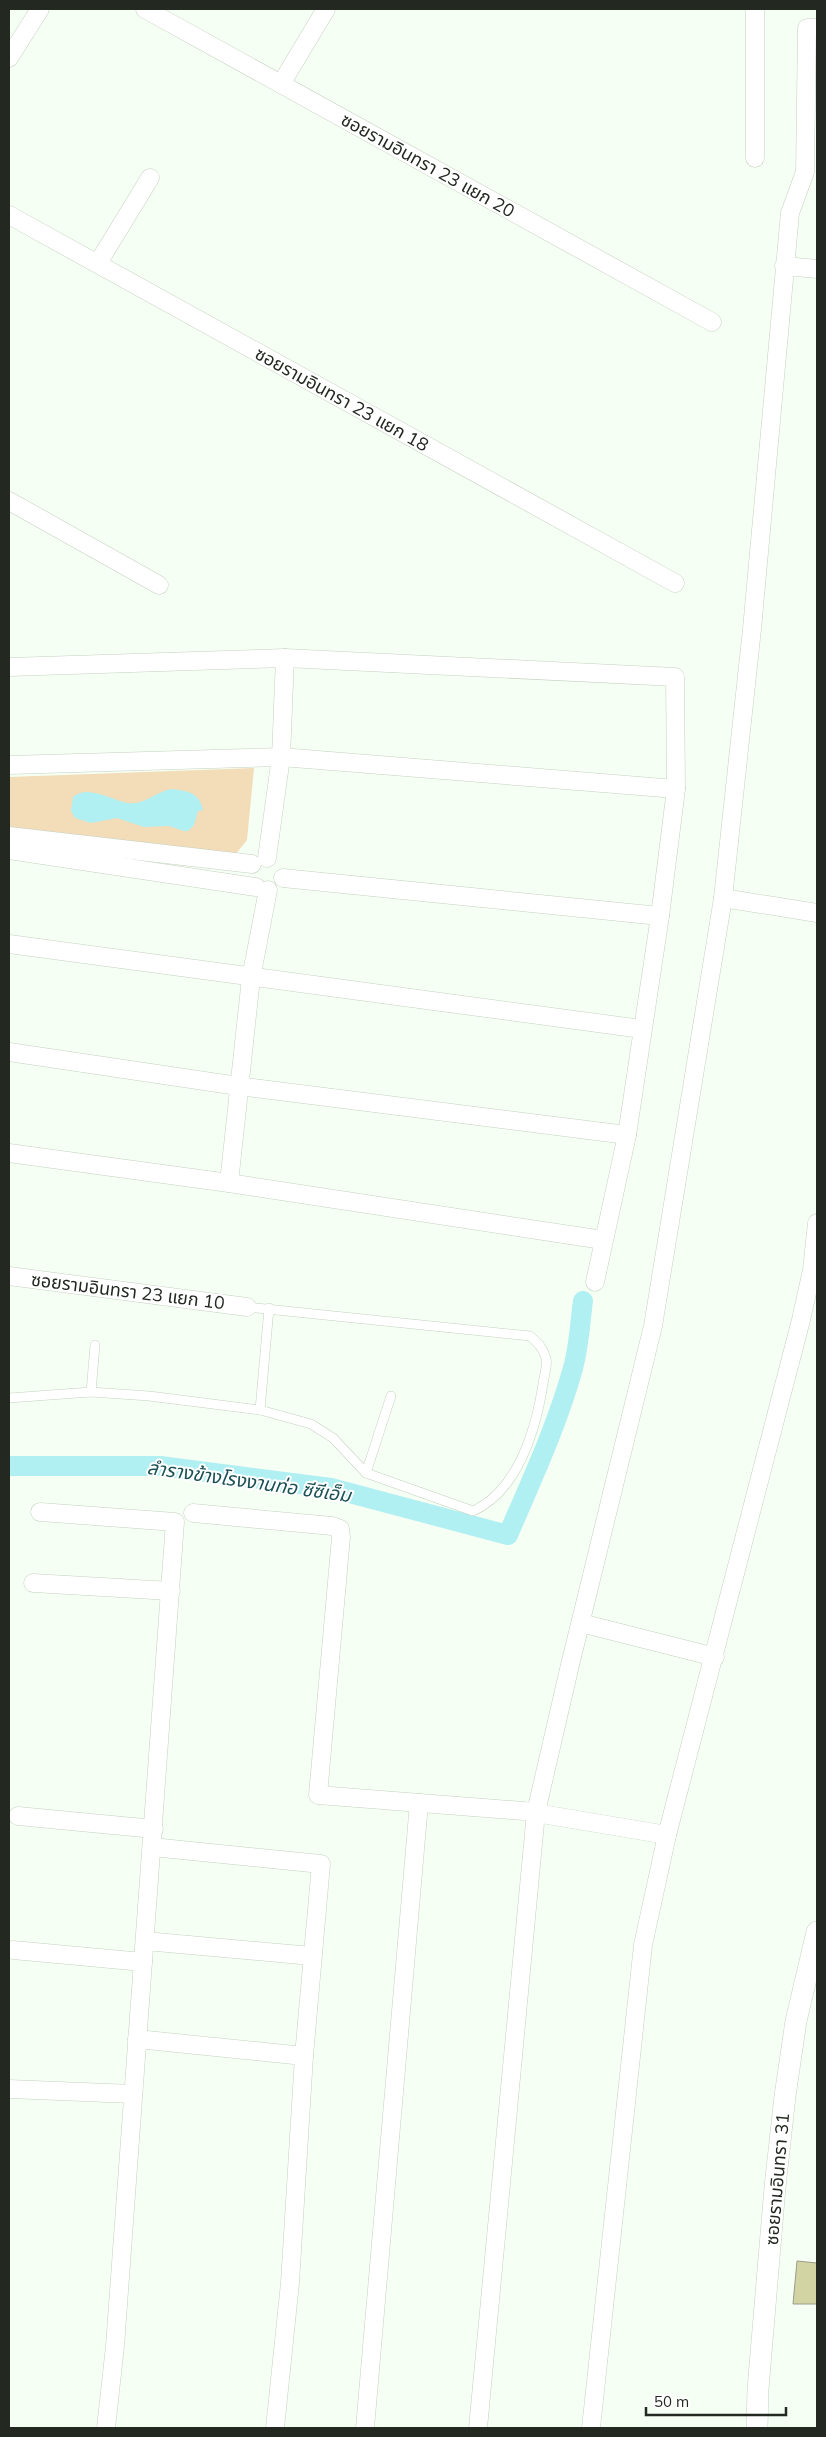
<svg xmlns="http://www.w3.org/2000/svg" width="826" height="2437" font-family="Mulish,'Noto Sans Thai',sans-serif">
<rect width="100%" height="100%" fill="#f6fff4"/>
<polygon fill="#f3dcb8" points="254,768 247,840 235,855 9,827 9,777"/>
<path fill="#b0eff2" d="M171,789C188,791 199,792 203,810L198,811L194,825L188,831H184L169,826L144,827L117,818L91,823L75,818L71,811L73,797C88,784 111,800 128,803C145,805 155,792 171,789Z"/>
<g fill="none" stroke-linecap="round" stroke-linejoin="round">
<path stroke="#b0eff2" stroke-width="20" d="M9,1466H160L331,1488L508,1535C531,1481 557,1426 573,1368C579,1347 580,1323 583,1301"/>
</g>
<polygon fill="#d3d4a4" stroke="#9b9c89" points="797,2261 817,2263 817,2304 793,2304"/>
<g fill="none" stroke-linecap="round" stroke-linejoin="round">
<defs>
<g id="service">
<polyline points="91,1392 95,1345"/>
<path d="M9,1398L91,1392L149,1396L260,1410L311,1424L333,1438L366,1473L473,1511C518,1491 536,1429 543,1384C544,1376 548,1365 546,1358C543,1348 538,1343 530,1336L247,1307"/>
<polyline points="260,1410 269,1308"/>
<polyline points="366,1473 391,1396"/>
</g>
<g id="minor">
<polyline points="145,9 712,322"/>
<polyline points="755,9 755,158"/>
<polyline points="9,58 40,9"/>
<polyline points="281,84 326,9"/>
<polyline points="9,215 675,583"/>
<polyline points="98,263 150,178"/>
<polyline points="784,266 817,269"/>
<polyline points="9,501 159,585"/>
<polyline points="9,667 285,658 675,677 676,789 660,916 627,1135 595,1282"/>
<polyline points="9,765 281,757 676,789"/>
<polyline points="9,836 252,864"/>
<polyline points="9,850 256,887"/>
<polyline points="267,858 281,757 285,658"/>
<polyline points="283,878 660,916"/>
<polyline points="723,898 817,913"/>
<polyline points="9,944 642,1029"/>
<polyline points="9,1052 238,1086 627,1135"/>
<polyline points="9,1153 229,1183 603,1240"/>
<polyline points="229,1183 251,978 268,890"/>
<polyline points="9,1276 247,1307"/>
<polyline points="40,1512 175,1522 115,2346 106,2428"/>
<polyline points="193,1513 332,1526 340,1529 341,1537 318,1795 524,1811 667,1835"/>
<polyline points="33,1583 171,1591"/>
<polyline points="581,1623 715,1657"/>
<polyline points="18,1816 154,1829"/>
<polyline points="152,1847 321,1864 304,2056 290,2283 275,2428"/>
<polyline points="145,1941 312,1956"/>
<polyline points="13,1950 143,1962"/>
<polyline points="137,2039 304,2056"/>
<polyline points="9,2089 133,2094"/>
<polyline points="365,2428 419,1803"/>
<polyline points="478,2428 536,1812 570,1665 653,1326 723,898 752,629 790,213 805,172 807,28 817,28"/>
<polyline points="591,2428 643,1945 667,1835 801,1320 812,1270 817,1223"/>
</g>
<polyline id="tertiary" points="757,2428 758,2389 775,2187 785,2096 796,2021 817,1932"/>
</defs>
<use href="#service" stroke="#c4d1c0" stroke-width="10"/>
<use href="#minor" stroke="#c4d1c0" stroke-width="19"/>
<use href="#tertiary" stroke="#c4d1c0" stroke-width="22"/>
<use href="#service" stroke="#fff" stroke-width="9"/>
<use href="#minor" stroke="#fff" stroke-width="18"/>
<use href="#tertiary" stroke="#fff" stroke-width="21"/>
</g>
<g text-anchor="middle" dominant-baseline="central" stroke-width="4" stroke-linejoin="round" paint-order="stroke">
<g font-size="18" fill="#232821" stroke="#fff">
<text transform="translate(428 165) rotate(29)">ซอยรามอินทรา 23 แยก 20</text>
<text transform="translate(342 399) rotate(29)">ซอยรามอินทรา 23 แยก 18</text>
<text transform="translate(128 1291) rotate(7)">ซอยรามอินทรา 23 แยก 10</text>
<text transform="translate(777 2179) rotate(-85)">ซอยรามอินทรา 31</text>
</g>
<g font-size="19" font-style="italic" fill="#1b5154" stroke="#fff">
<text transform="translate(249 1481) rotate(8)">ลำรางข้างโรงงานท่อ ซีซีเอ็ม</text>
</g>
</g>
<rect width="826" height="2437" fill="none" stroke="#232821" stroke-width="20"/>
<path d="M646 2407v8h140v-8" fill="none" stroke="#232821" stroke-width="2.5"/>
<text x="654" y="2407" font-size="15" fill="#232821" stroke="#ffffff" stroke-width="4" paint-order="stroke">50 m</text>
</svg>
